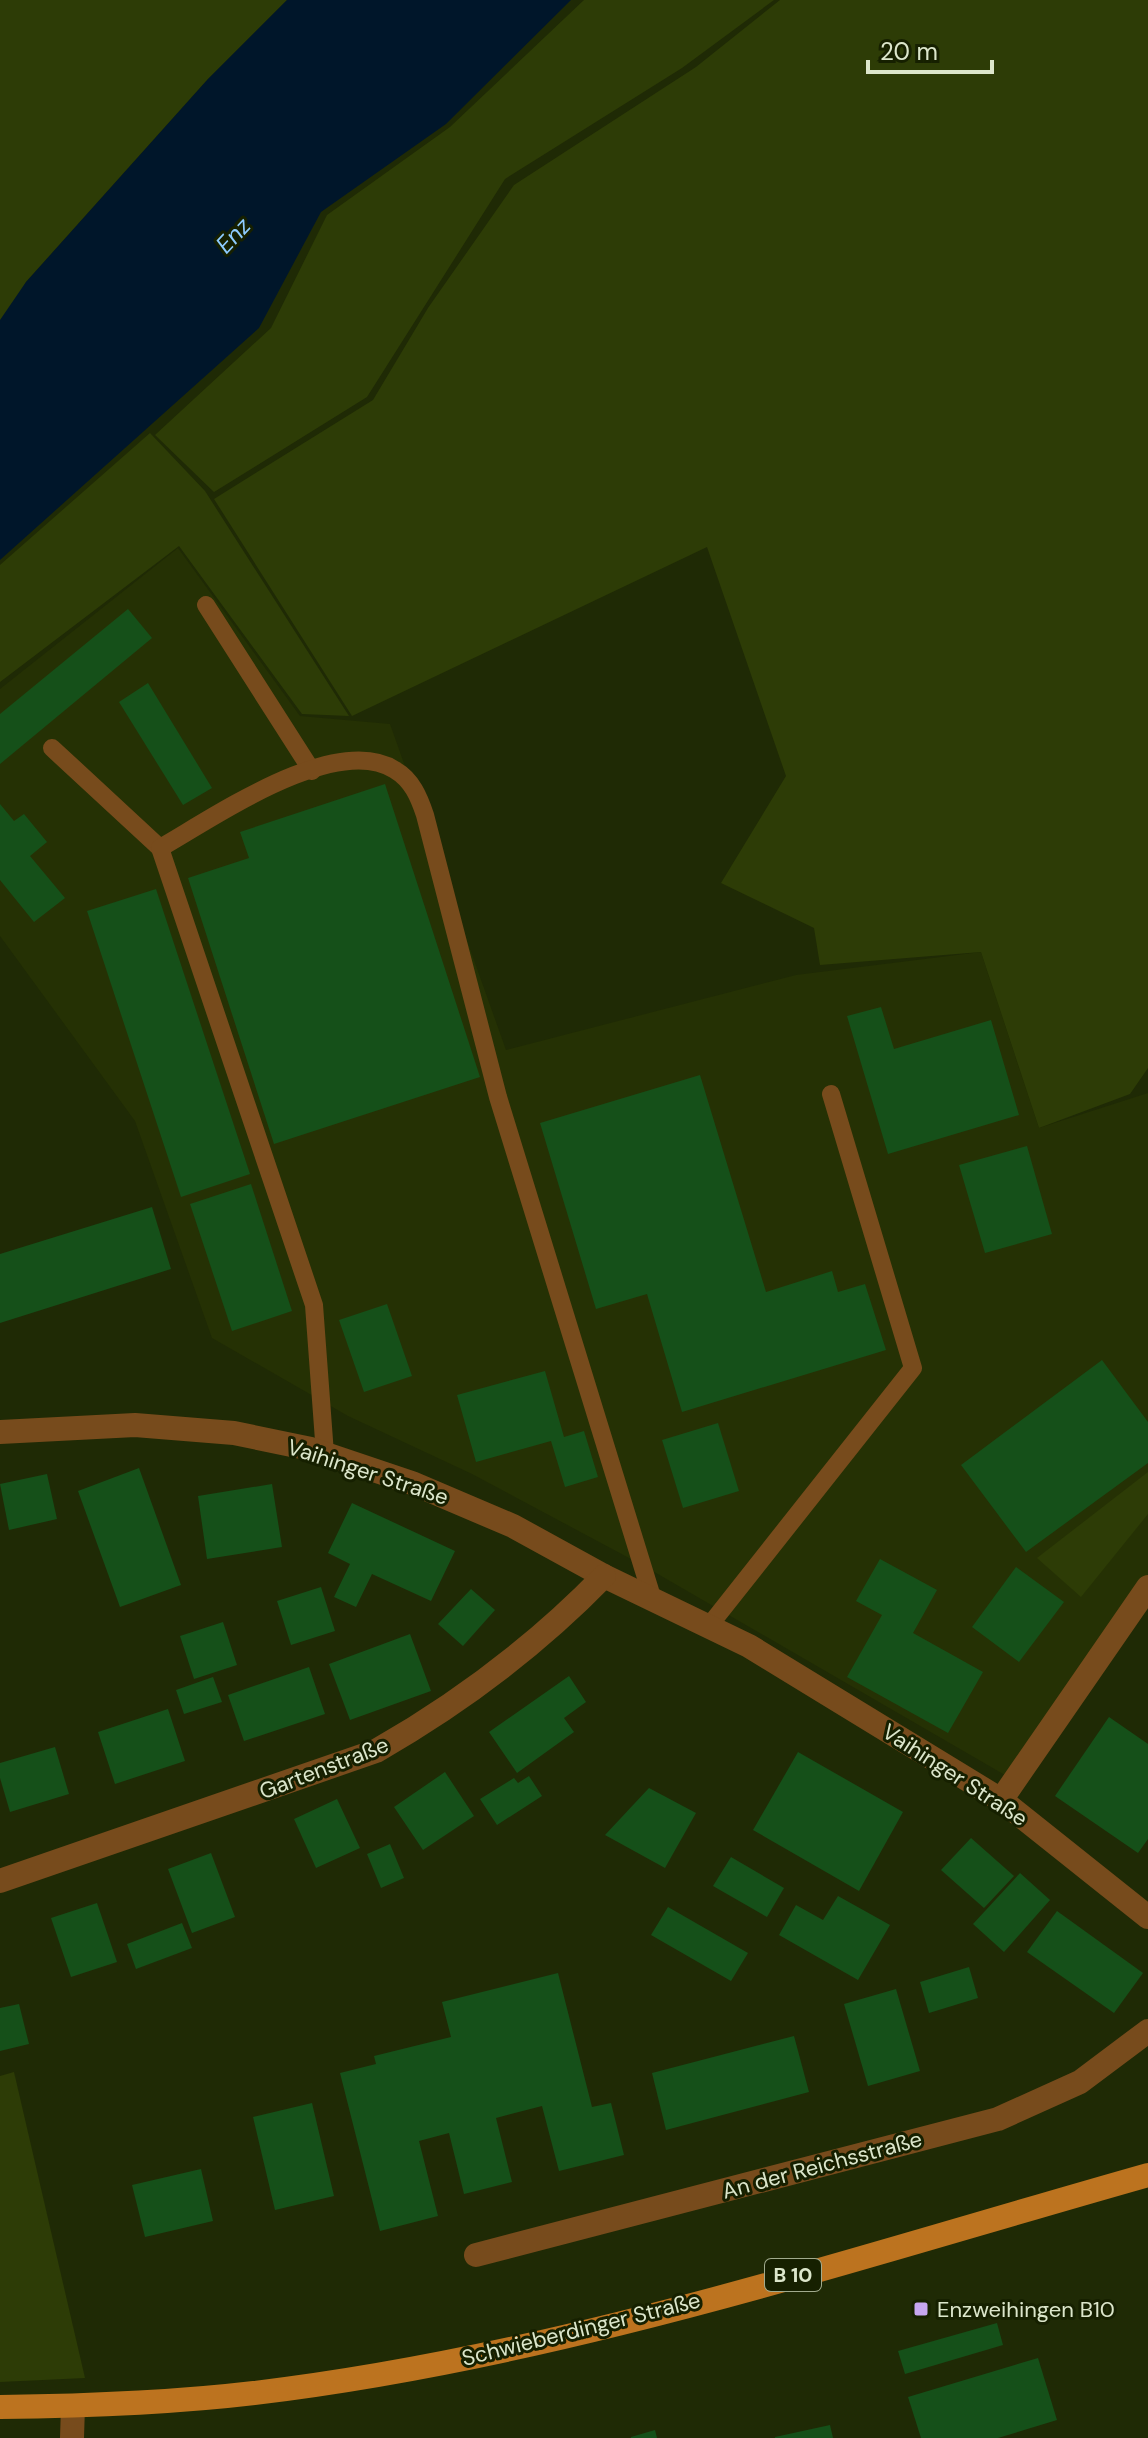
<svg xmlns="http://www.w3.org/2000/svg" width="1148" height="2438" font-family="'DM Sans',sans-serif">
<rect width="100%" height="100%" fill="#1f2a05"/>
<polygon fill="#253104" points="178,548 300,716 390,724 506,1050 796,975 981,952 1039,1128 1148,1093 1148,1575 1010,1778 644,1566 472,1474 348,1416 212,1338 135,1121 0,936 0,689"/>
<g fill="#2d3c06">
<polygon points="0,0 287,0 208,79 26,282 0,329"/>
<polygon points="584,0 774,0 682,68 505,179 367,397 214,492 155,435 271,328 327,215 450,127"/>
<polygon points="780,0 1148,0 1148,1068 1130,1094 1039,1128 981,952 820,965 814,928 721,883 786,776 707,547 352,716 214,499 373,400 428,308 514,185 696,67"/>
<polygon points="150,433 205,491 349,716 302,714 179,546 0,682 0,565"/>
<polygon points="1148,1472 1148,1514 1081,1597 1037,1558"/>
<polygon points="14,2072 85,2378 0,2382 0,2076"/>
</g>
<polygon fill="#00162a" points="287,0 571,0 446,124 321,212 259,328 0,560 0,320 26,282 208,79"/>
<g fill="#155019">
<polygon points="128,609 152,638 0,764 0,714"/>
<polygon points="148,683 212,788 183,805 119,702"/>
<polygon points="385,784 480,1077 274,1144 188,878 249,858 240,832"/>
<polygon points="0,804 14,821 24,814 47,842 30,856 65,898 34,922 0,880"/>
<polygon points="156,889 250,1174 181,1197 87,911"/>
<polygon points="881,1007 894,1049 991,1020 1019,1115 888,1154 847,1016"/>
<polygon points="700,1075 766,1292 832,1271 838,1292 865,1284 886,1350 682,1412 647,1294 596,1309 540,1123"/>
<polygon points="1027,1146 1052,1234 985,1253 959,1165"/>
<polygon points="251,1184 292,1311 232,1331 190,1204"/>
<polygon points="152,1207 171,1269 0,1323 0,1254"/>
<polygon points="387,1304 412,1376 364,1392 339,1320"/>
<polygon points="1102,1360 1148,1422 1148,1463 1026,1552 961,1465"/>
<polygon points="545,1371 564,1437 584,1431 598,1477 565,1487 551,1441 476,1462 457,1395"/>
<polygon points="718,1423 739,1491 683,1508 662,1440"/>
<polygon points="139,1468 181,1585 120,1607 78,1491"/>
<polygon points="47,1474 57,1519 9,1530 0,1484"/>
<polygon points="272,1484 282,1547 207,1559 198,1496"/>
<polygon points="352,1503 455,1551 431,1601 372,1574 356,1607 334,1597 350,1564 328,1553"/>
<polygon points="880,1559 937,1590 913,1633 983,1672 948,1733 847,1677 882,1615 856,1601"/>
<polygon points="1016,1567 1064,1602 1019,1662 972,1627"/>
<polygon points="321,1587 335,1631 291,1645 277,1601"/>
<polygon points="471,1589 495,1610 463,1646 438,1624"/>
<polygon points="223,1622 237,1665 194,1679 180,1636"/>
<polygon points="410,1634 431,1691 350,1720 329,1664"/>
<polygon points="309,1667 325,1714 244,1741 228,1695"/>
<polygon points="569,1676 586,1702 564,1718 574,1732 517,1773 489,1732"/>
<polygon points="213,1677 222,1702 184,1714 176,1690"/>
<polygon points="168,1709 185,1761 115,1784 98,1732"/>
<polygon points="1109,1717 1148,1744 1148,1839 1138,1853 1055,1796"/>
<polygon points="55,1747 69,1794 10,1812 0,1778 0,1763"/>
<polygon points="798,1752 903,1812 859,1891 753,1830"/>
<polygon points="445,1772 474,1816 423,1850 394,1807"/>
<polygon points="529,1776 542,1796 497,1825 480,1799 514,1778 518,1783"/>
<polygon points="649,1788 696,1813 665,1868 605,1835"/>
<polygon points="337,1799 360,1848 316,1868 294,1819"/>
<polygon points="971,1838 1014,1876 984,1908 941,1870"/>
<polygon points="390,1844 404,1878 381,1888 367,1854"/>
<polygon points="211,1853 235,1917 192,1933 168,1869"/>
<polygon points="731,1857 784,1888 767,1917 713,1886"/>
<polygon points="1020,1873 1050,1900 1004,1952 973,1924"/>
<polygon points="838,1896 890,1925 858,1980 779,1935 796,1905 823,1920"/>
<polygon points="97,1903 117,1962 71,1977 51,1918"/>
<polygon points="668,1907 748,1953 731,1981 651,1935"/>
<polygon points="1057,1911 1143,1973 1114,2013 1027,1952"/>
<polygon points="182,1923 192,1948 136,1969 127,1944"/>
<polygon points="969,1967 978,1998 929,2013 920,1982"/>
<polygon points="558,1973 592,2107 611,2103 624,2155 559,2171 542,2106 496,2118 512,2182 464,2194 449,2133 419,2141 438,2216 380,2231 340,2073 376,2064 374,2056 451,2037 442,2002"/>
<polygon points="896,1989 920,2071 868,2086 844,2004"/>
<polygon points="19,2004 29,2044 0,2051 0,2008"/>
<polygon points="794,2036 809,2092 666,2130 652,2073"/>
<polygon points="312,2103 334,2196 275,2210 253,2117"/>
<polygon points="201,2169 213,2221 145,2237 132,2185"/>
<polygon points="997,2323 1003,2345 905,2374 898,2351"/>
<polygon points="1038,2358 1057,2420 998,2438 921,2438 908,2397"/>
<polygon points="830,2425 833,2438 775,2438 775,2437"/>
<polygon points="655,2430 657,2438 631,2438 631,2437"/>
</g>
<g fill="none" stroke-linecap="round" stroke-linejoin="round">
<g stroke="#774b1c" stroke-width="18">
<polyline points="206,605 312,771"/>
<polyline points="52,748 160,848"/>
<path d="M325,1454L314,1305L160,848C213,818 336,732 395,770C412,780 419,797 425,815L498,1097L652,1597"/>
<polyline points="709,1626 913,1368 831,1094"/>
</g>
<g stroke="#774b1c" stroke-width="24">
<polyline points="0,1432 135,1425 234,1433 311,1449 412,1483 513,1526 604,1576 749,1646 1001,1800 1148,1917"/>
<polyline points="1001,1800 1148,1587"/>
<path d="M0,1881L376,1751C458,1704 538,1644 604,1576"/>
<polyline points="476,2255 998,2119 1080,2082 1148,2031"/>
<polyline points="72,2438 73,2406"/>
</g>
<path stroke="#bc731f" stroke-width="24" d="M0,2407C85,2406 170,2403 254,2393C558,2357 854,2258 1148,2175"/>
</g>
<rect fill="#c6a6f0" stroke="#162000" stroke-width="3" x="913" y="2301" width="16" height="16" rx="4"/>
<g text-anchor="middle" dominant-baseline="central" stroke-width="6" stroke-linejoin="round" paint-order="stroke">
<rect fill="#162000" stroke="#a1ab8e" stroke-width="2" x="765" y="2259" width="56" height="32" rx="6"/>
<g font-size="20" font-weight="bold" fill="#dce6cb">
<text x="793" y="2275">B 10</text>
</g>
<g font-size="22" fill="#dce6cb" stroke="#162000">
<text transform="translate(368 1472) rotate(18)">Vaihinger Straße</text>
<text transform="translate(324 1768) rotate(-21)">Gartenstraße</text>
<text transform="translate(955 1775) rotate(33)">Vaihinger Straße</text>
<text transform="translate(822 2165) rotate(-15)">An der Reichsstraße</text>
<text transform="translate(581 2329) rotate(-14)">Schwieberdinger Straße</text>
</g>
<g font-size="22" fill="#dce6cb" stroke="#162000" text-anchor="start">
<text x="937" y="2309">Enzweihingen B10</text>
</g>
<g font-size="24" font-style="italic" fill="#8eccff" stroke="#162000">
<text transform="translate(233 235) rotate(-47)">Enz</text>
</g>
</g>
<path d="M868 60v12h124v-12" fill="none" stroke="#dce6cb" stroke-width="4"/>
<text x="880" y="60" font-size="24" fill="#dce6cb" stroke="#162000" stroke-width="6" paint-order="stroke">20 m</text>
</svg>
